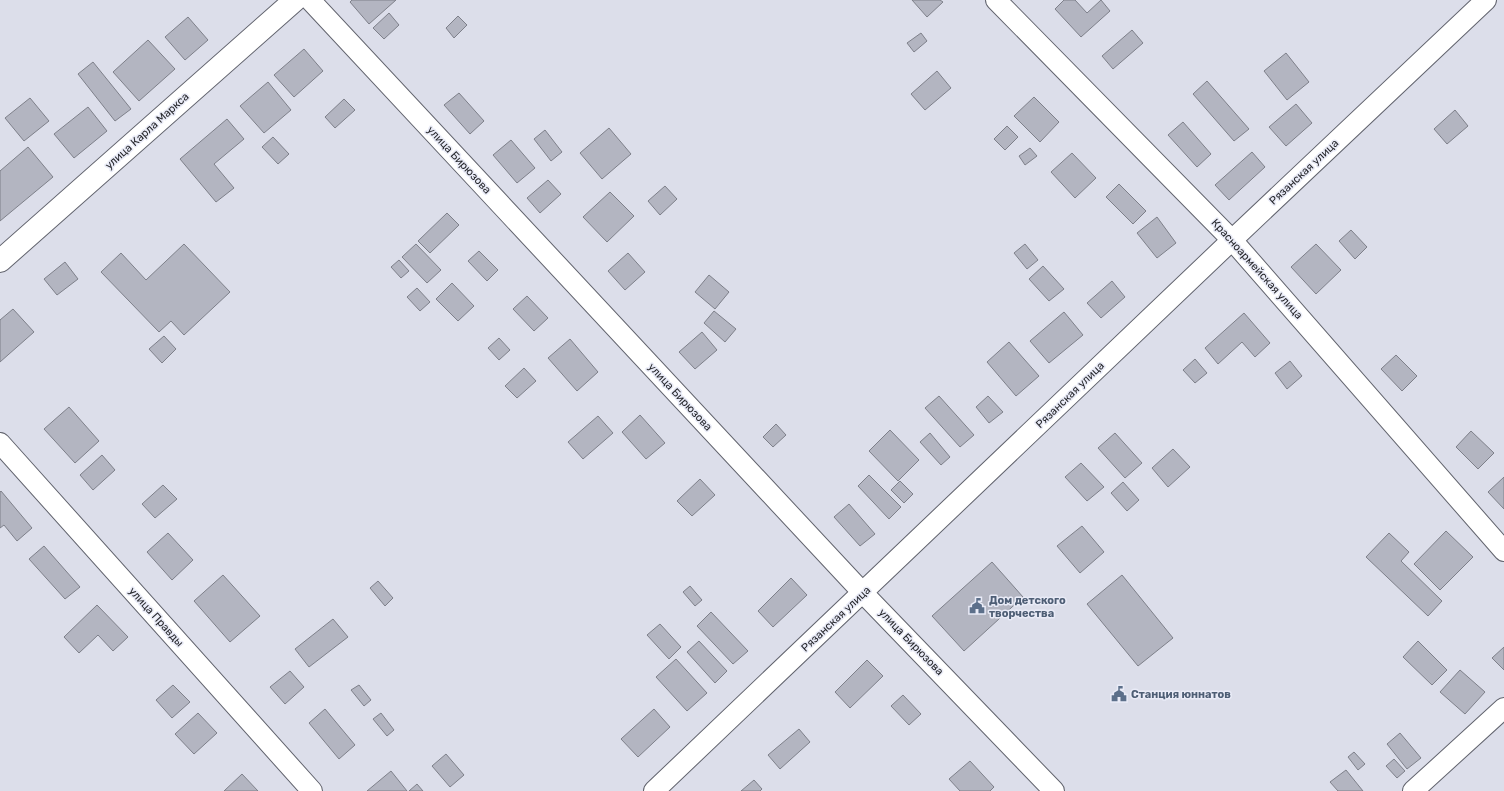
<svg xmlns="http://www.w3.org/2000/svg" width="1504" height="791" font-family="Rubik,sans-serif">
<rect width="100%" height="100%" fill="#dcdeea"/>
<g fill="#b3b5c1" stroke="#7e808a">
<polygon points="352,0 396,0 369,24 350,2"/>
<polygon points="912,0 940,0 943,2 927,17"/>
<polygon points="1064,0 1075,0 1087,13 1101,0 1110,11 1081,37 1055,9"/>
<polygon points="389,13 399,25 384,39 373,28"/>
<polygon points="458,16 467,25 454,38 446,28"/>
<polygon points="188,17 208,40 185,60 165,37"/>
<polygon points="1132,30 1143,43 1113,69 1102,56"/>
<polygon points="921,33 927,41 914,52 907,43"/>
<polygon points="148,40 175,69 139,101 113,72"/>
<polygon points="304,49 323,71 294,97 274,75"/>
<polygon points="1286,53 1309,82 1287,100 1264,71"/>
<polygon points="93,62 131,109 115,121 78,74"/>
<polygon points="937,71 951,88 925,110 911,94"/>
<polygon points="1207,81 1249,129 1234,141 1193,94"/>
<polygon points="268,82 291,110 264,133 240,106"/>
<polygon points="459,93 484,121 470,134 444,105"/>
<polygon points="1034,97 1059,122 1040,142 1014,116"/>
<polygon points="30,98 49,121 24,141 5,118"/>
<polygon points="344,99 355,110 335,128 325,117"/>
<polygon points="1296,104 1312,123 1286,146 1269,127"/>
<polygon points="88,107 107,131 74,158 54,134"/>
<polygon points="1455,110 1468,126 1447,144 1434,129"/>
<polygon points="227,119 244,139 214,164 234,188 216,202 180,159"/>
<polygon points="1183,122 1211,154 1197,167 1168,135"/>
<polygon points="1007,126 1018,137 1005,150 994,139"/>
<polygon points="609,128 631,154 602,179 580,153"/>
<polygon points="545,130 562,152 551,161 534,139"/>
<polygon points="273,137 289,154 278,164 262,147"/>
<polygon points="511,140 535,168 517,183 493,155"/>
<polygon points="28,147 53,177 0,221 0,171"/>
<polygon points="1030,148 1037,156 1025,165 1019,156"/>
<polygon points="1252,152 1265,167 1229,200 1215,185"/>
<polygon points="1072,153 1096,178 1075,198 1051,172"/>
<polygon points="548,180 561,194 540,213 527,198"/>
<polygon points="1119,184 1146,211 1133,224 1106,197"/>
<polygon points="665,186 677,199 660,215 648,201"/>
<polygon points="610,192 634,216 607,242 583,217"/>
<polygon points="447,213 459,225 430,253 418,241"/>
<polygon points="1157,217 1176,243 1157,258 1137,233"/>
<polygon points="1351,230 1367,247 1355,259 1339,241"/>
<polygon points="184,244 230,292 184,335 171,321 159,332 101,272 121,253 146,280"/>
<polygon points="416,244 441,270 427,283 402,257"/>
<polygon points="1025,244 1038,260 1027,269 1014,253"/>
<polygon points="1316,244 1341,270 1316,294 1291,267"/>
<polygon points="479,251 498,270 487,281 468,261"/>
<polygon points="628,253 645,272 625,290 608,271"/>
<polygon points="399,260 409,271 401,278 391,267"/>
<polygon points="65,262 78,279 57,295 44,279"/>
<polygon points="1043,266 1064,289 1049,301 1029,279"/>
<polygon points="709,275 729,292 715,309 695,292"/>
<polygon points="1112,281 1125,297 1101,318 1087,303"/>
<polygon points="452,283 474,306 458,321 436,299"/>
<polygon points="417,288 430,302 420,311 407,297"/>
<polygon points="527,296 548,318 534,331 513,309"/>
<polygon points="13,309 34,332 0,362 0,320"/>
<polygon points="714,311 736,329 725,342 704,323"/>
<polygon points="1064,312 1083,335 1049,363 1030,341"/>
<polygon points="1244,313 1270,343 1255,357 1242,342 1218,364 1205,348"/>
<polygon points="702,332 717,350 695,369 679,352"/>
<polygon points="164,336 176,349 162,363 149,349"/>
<polygon points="499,338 510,350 499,360 488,348"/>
<polygon points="570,339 598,372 577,391 548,358"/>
<polygon points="1009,342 1039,376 1016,396 987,362"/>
<polygon points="1396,355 1417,376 1402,391 1381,369"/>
<polygon points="1195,359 1207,373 1195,383 1183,370"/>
<polygon points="1290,361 1302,376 1287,389 1275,373"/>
<polygon points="524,368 536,381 517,398 505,386"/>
<polygon points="939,396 974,435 960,447 925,408"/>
<polygon points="988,396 1003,412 989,423 976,407"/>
<polygon points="69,407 99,441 75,463 44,429"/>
<polygon points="640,415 665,443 646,459 622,432"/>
<polygon points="598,416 613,433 583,459 568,442"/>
<polygon points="776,424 786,435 773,447 763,437"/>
<polygon points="890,430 919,460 898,481 869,451"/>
<polygon points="1471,431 1494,453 1478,469 1456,447"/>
<polygon points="930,433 950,457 941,465 920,442"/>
<polygon points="1115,433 1142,463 1125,478 1098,448"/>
<polygon points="1173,449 1190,467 1168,487 1152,468"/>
<polygon points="102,455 115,470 93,490 80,475"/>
<polygon points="1081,463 1104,487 1087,501 1065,477"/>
<polygon points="869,475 901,507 889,519 858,486"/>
<polygon points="1504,477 1504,509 1488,492"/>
<polygon points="700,479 715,495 692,516 677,501"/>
<polygon points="900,481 913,494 904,503 891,490"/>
<polygon points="1123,482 1139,500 1127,511 1111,493"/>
<polygon points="163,485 177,499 155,518 142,504"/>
<polygon points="1,491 32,528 17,541 4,525 0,528 0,492"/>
<polygon points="849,504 875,534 860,546 834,517"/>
<polygon points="1082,526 1104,552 1080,573 1057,546"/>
<polygon points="1446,531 1473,557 1440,590 1414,564"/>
<polygon points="168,533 193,560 172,580 147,552"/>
<polygon points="1389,533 1409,552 1401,561 1442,601 1428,616 1366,557"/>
<polygon points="44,546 80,587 65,599 29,559"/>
<polygon points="992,562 1023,597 964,651 932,616"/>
<polygon points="223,575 260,616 230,642 194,601"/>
<polygon points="1122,575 1173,638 1138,666 1087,604"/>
<polygon points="791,578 807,595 773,627 758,611"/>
<polygon points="378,581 393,598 385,606 370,588"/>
<polygon points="690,586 702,600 695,606 683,592"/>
<polygon points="97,605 128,637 113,651 98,635 79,653 64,637"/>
<polygon points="711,612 748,651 733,664 697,626"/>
<polygon points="333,619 348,637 309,667 295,649"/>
<polygon points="660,624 681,647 669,659 647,635"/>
<polygon points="699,641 727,671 715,683 687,652"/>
<polygon points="1418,641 1447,670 1432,685 1403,657"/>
<polygon points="1504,647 1504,670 1492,658"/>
<polygon points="676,659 707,693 687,711 656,677"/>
<polygon points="867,660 883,676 850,708 835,692"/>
<polygon points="1460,670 1485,692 1465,714 1440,692"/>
<polygon points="290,671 304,687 285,704 270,687"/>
<polygon points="173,685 190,702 172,718 156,700"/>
<polygon points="359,685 371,700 364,706 351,690"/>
<polygon points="903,695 921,714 909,725 891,706"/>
<polygon points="325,709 355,745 339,759 309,723"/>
<polygon points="654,709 670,727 638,757 621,739"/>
<polygon points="198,713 217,733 194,754 175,734"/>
<polygon points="381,713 394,730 387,736 373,719"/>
<polygon points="799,729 810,742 780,769 768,755"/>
<polygon points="1400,733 1421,758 1407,769 1387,744"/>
<polygon points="1354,752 1365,764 1358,770 1348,757"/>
<polygon points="446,754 464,775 450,787 432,766"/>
<polygon points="1394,759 1405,771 1397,778 1386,766"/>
<polygon points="970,761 994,787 990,791 960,791 949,779"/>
<polygon points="1346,770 1363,791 1338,791 1330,782"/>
<polygon points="391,771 407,791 367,791"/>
<polygon points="242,774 258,791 224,791"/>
<polygon points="754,780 762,789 760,791 741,791"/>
<polygon points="417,784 423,791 409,791"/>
</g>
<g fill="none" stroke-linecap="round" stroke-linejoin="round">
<defs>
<g id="street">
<polyline points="310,0 863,593 1054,791"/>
<polyline points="996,0 1232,240 1504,551"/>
<polyline points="0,443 312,791"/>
<polyline points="654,791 1232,240 1486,0"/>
<polyline points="1413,791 1504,708"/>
</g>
<polyline id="secondary" points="0,261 295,0"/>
</defs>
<use href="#street" stroke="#61636d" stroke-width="22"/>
<use href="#secondary" stroke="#61636d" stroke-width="24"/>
<use href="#street" stroke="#fff" stroke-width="20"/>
<use href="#secondary" stroke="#fff" stroke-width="22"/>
</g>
<defs>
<symbol id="civic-bare" viewBox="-9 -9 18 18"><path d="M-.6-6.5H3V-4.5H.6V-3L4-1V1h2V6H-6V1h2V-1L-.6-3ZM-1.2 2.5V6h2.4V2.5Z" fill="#5c6f8a" stroke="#e9ebf7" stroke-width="2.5" paint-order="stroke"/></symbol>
</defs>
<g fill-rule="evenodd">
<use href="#civic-bare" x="966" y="595" width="22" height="22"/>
<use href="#civic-bare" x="1108" y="683" width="22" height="22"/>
</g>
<g text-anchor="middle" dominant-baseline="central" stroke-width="3" stroke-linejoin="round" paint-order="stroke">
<g font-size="11" fill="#27282d" stroke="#e9ebf7">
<text transform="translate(147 131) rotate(-42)">улица Карла Маркса</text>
<text transform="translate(459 160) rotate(47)">улица Бирюзова</text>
<text transform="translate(1304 172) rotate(-43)">Рязанская улица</text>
<text transform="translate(1257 269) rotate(48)">Красноармейская улица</text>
<text transform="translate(1070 395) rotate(-44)">Рязанская улица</text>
<text transform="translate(680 397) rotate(47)">улица Бирюзова</text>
<text transform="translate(156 617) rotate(48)">улица Правды</text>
<text transform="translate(836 619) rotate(-43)">Рязанская улица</text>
<text transform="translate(911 642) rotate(46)">улица Бирюзова</text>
</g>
<g font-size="11" font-weight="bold" fill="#4e5e75" stroke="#e9ebf7" text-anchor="start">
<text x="989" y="600">Дом детского<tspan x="989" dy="13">творчества</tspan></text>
<text x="1131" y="694">Станция юннатов</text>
</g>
</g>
</svg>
